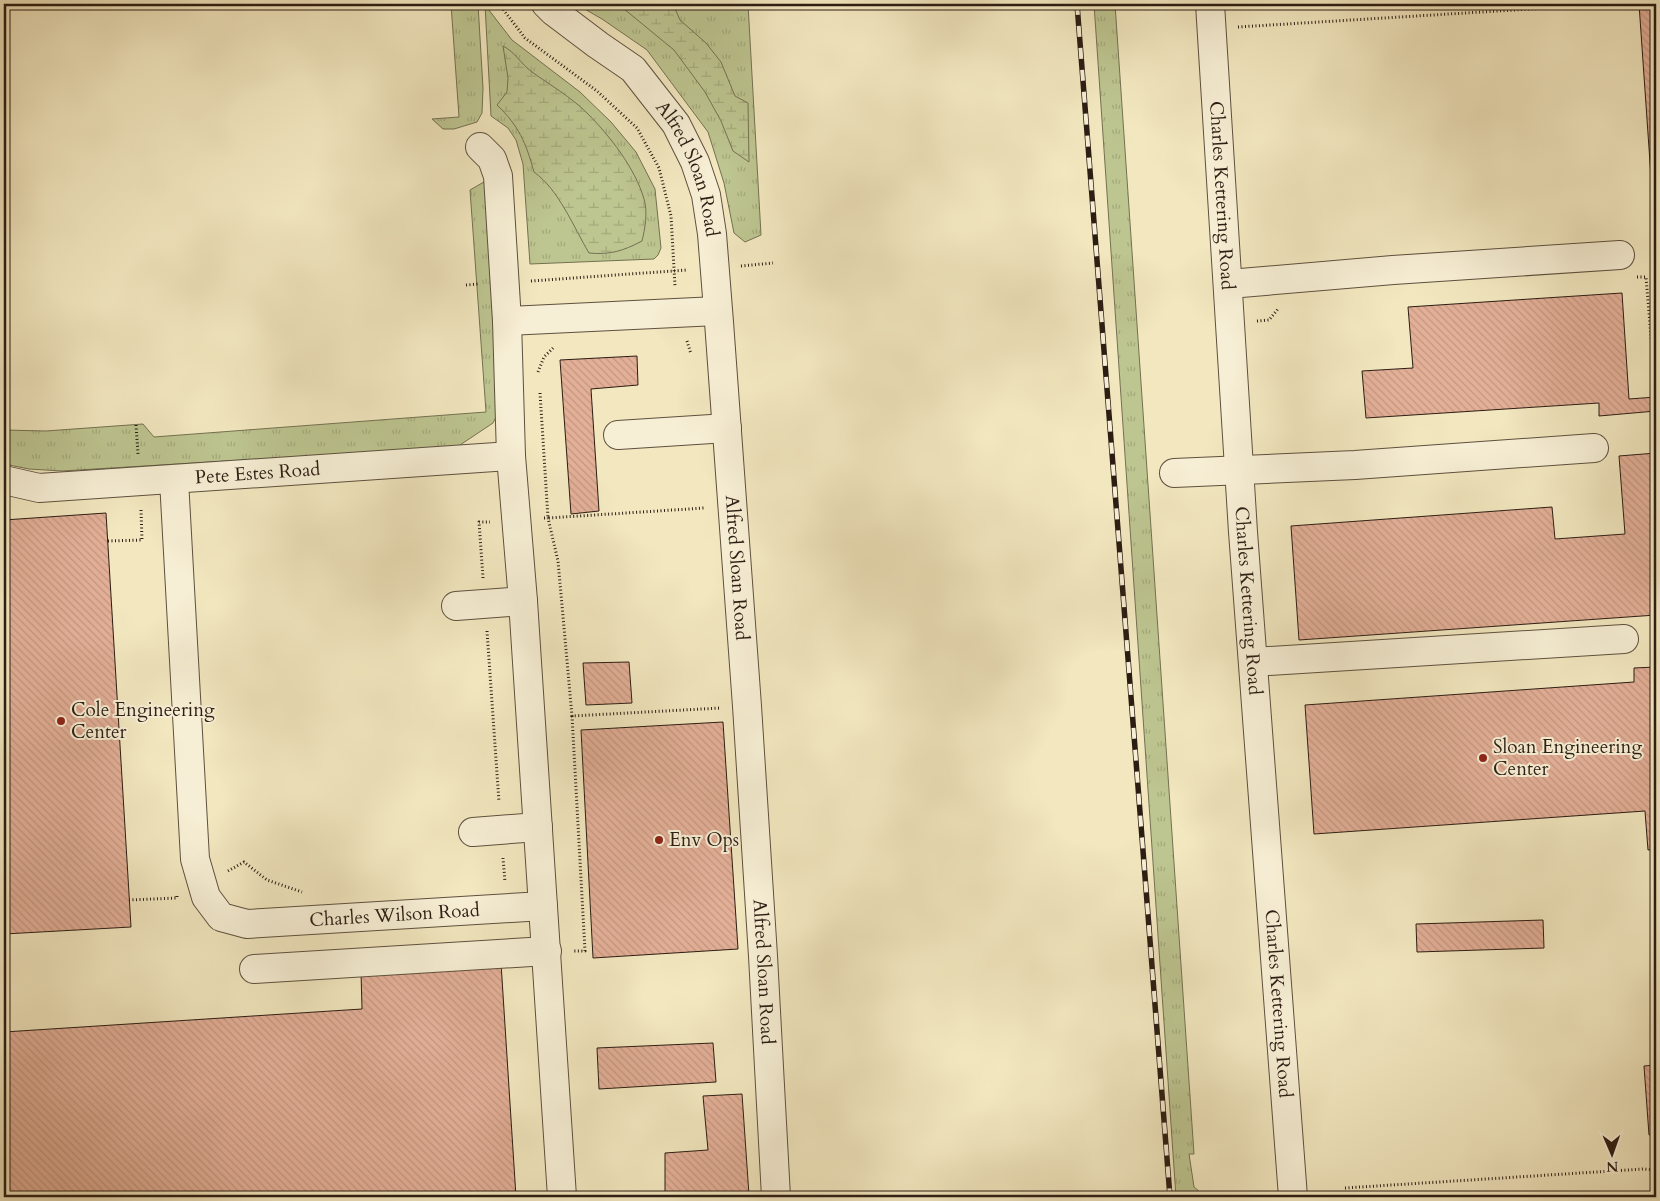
<svg xmlns="http://www.w3.org/2000/svg" width="1660" height="1201" font-family="Cardo,serif">
<defs>
<pattern id="grass-tufts" width="24" height="20" patternUnits="userSpaceOnUse" patternTransform="scale(1.25)"><rect width="24" height="20" fill="#bdc590"/><path d="M3 7l-1-3M5 7V3M7 7l1-3M15 17l-1-3M17 17v-4M19 17l1-3" fill="none" stroke="#a3a97b"/></pattern>
<pattern id="wetland-marsh" width="20" height="14" patternUnits="userSpaceOnUse" patternTransform="scale(1.25)"><rect width="20" height="14" fill="#bdc590"/><path d="M1 5h8M5 5V1M11 12h8M15 12V8" fill="none" stroke="#a3a97b"/></pattern>
<pattern id="building-back-hatch" width="6" height="6" patternUnits="userSpaceOnUse" patternTransform="scale(1.25)"><rect width="6" height="6" fill="#e3af97"/><path d="M-1 5l2 2M0 0l6 6M5-1l2 2" fill="none" stroke="#c39681"/></pattern>
</defs>
<rect width="100%" height="100%" fill="#f2e7bf"/>
<filter id="stains"><feTurbulence type="fractalNoise" baseFrequency=".004" numOctaves="4"/><feColorMatrix values="0 0 0 0 .2 0 0 0 0 .09 0 0 0 0 .02 0 0 0 .5 -.17"/></filter>
<radialGradient id="worn" r=".72"><stop offset=".6" stop-color="#630" stop-opacity="0"/><stop offset="1" stop-color="#630" stop-opacity=".3"/></radialGradient>
<g fill="url(#grass-tufts)" stroke="#747152">
<polygon points="451,4 478,4 483,88 482,113 477,122 454,129 443,129 432,119 459,117"/>
<polygon points="576,4 748,4 761,235 745,242 734,233 724,183 708,132 647,50 602,19"/>
<polygon points="1094,4 1115,4 1194,1154 1189,1154 1194,1187 1206,1197 1176,1197"/>
<polygon points="485,5 512,40 580,92 611,122 636,152 655,189 661,248 658,255 654,259 530,264 523,164 516,140 508,128 491,116"/>
<polygon points="489,179 501,407 493,423 457,447 62,471 29,469 4,464 4,430 46,431 143,424 154,437 486,412 470,190"/>
</g>
<g fill="url(#wetland-marsh)" stroke="#747152">
<polygon points="618,4 673,4 680,20 706,43 721,62 735,96 748,103 749,162 733,151 721,121 705,92 674,50"/>
<path d="M503,46C515,52 521,64 532,72C550,85 571,97 587,113C610,136 635,168 644,199C648,212 645,229 642,241C623,251 610,255 589,253C573,226 559,190 534,172C526,143 519,126 497,105L507,92L508,78Z"/>
</g>
<g fill="url(#building-back-hatch)" stroke="#2c1d13">
<polygon points="1639,4 1656,4 1656,249"/>
<polygon points="1622,293 1629,399 1656,397 1656,411 1599,416 1599,403 1366,418 1362,371 1413,368 1408,307"/>
<polygon points="637,356 638,385 591,389 599,511 571,514 560,360"/>
<polygon points="1656,453 1656,615 1299,640 1291,526 1552,507 1555,539 1625,534 1619,456"/>
<polygon points="106,513 131,927 4,934 4,520"/>
<polygon points="629,662 632,703 586,705 583,663"/>
<polygon points="1656,667 1656,849 1648,850 1645,811 1314,834 1305,705 1634,682 1634,668"/>
<polygon points="723,722 738,949 593,958 581,730"/>
<polygon points="1543,920 1544,948 1417,952 1416,924"/>
<polygon points="501,963 516,1197 4,1197 4,1032 362,1009 361,972"/>
<polygon points="713,1043 716,1082 599,1089 597,1048"/>
<polygon points="1656,1065 1656,1134 1649,1135 1644,1066"/>
<polygon points="742,1094 749,1195 665,1197 665,1153 708,1150 703,1096"/>
</g>
<g fill="none" stroke-linecap="round" stroke-linejoin="round">
<defs>
<g id="minor">
<path id="s1" d="M546,4L553,11L598,45L633,69L676,124L695,162L706,195L712,234L719,322L747,706L763,956L776,1197"/>
<path id="s2" d="M1210,4L1243,532L1293,1197"/>
<polyline points="480,147 492,159 498,176 507,321 511,456 523,601 562,1197"/>
<polyline points="1229,284 1393,270 1620,255"/>
<polyline points="507,321 717,311"/>
<polyline points="618,435 727,428"/>
<polyline points="1174,473 1355,465 1594,448"/>
<path id="s3" d="M4,480L39,488L511,456"/>
<path id="s4" d="M174,480L195,859L206,897L221,917L247,924L543,906"/>
<polyline points="456,606 523,601"/>
<polyline points="1253,662 1624,639"/>
<polyline points="473,832 538,827"/>
<polyline points="254,969 547,951"/>
</g>
</defs>
<use href="#minor" stroke="#5e503e" stroke-width="30"/>
<g stroke="#2c1d13" stroke-width="3" stroke-dasharray="1 2.5" stroke-linecap="butt">
<polyline points="499,4 525,38 597,91 637,128 659,168 671,216 675,286"/>
<polyline points="1238,27 1579,6"/>
<polyline points="741,266 773,263"/>
<polyline points="1637,277 1646,277 1655,384"/>
<polyline points="531,281 687,270"/>
<polyline points="466,285 478,284"/>
<polyline points="1257,321 1269,320 1278,309"/>
<polyline points="687,341 691,354"/>
<polyline points="538,372 544,357 553,348"/>
<polyline points="540,393 548,518 704,508"/>
<polyline points="136,425 138,454"/>
<polyline points="544,518 548,518 558,561 572,716 721,708"/>
<polyline points="108,541 142,540 141,510"/>
<polyline points="483,578 479,522 490,522"/>
<polyline points="487,631 499,802"/>
<polyline points="572,716 585,951 574,951"/>
<polyline points="503,858 505,882"/>
<polyline points="228,871 244,862 267,880 302,892"/>
<polyline points="129,900 177,898 177,896"/>
<polyline points="1345,1188 1643,1169 1656,1170"/>
</g>
<use href="#minor" stroke="#f7efd5" stroke-width="28"/>
<defs>
<polyline id="rail" points="1077,4 1170,1197"/>
</defs>
<use href="#rail" stroke="#2c1d13" stroke-width="5.5"/>
<use href="#rail" stroke="#f7efd5" stroke-width="4" stroke-dasharray="11" stroke-linecap="butt"/>
</g>
<g fill="#8f2418" stroke="#f7efd5" stroke-width="2">
<circle cx="61" cy="721" r="5"/>
<circle cx="1483" cy="758" r="5"/>
<circle cx="659" cy="840" r="5"/>
</g>
<g text-anchor="middle" dominant-baseline="central" stroke-width="4" stroke-linejoin="round" paint-order="stroke">
<g font-size="19" fill="#2c1d13" stroke="#f7efd5">
<text stroke="none"><textPath href="#s1" startOffset="225">Alfred Sloan Road</textPath></text>
<text stroke="none"><textPath href="#s2" startOffset="192">Charles Kettering Road</textPath></text>
<text stroke="none"><textPath href="#s3" startOffset="255">Pete Estes Road</textPath></text>
<text stroke="none"><textPath href="#s1" startOffset="630">Alfred Sloan Road</textPath></text>
<text stroke="none"><textPath href="#s2" startOffset="598">Charles Kettering Road</textPath></text>
<text stroke="none"><textPath href="#s4" startOffset="619">Charles Wilson Road</textPath></text>
<text stroke="none"><textPath href="#s1" startOffset="1035">Alfred Sloan Road</textPath></text>
<text stroke="none"><textPath href="#s2" startOffset="1002">Charles Kettering Road</textPath></text>
</g>
<g font-size="19" fill="#2c1d13" stroke="#f7efd5" text-anchor="start">
<text x="71" y="710">Cole Engineering<tspan x="71" dy="22">Center</tspan></text>
<text x="1493" y="747">Sloan Engineering<tspan x="1493" dy="22">Center</tspan></text>
<text x="669" y="840">Env Ops</text>
</g>
</g>
<rect width="1660" height="1201" fill="none" stroke="#f2e7bf" stroke-width="20"/>
<rect x="5" y="5" width="1650" height="1191" fill="none" stroke="#2c1d13" stroke-width="2.5"/>
<rect x="10" y="10" width="1640" height="1181" fill="none" stroke="#2c1d13"/>
<g transform="translate(1612 1154) rotate(178)" stroke="#f7efd5" stroke-width="4" paint-order="stroke">
<path d="M0-4L9 19L0 12L-9 19Z" fill="#2c1d13"/>
<text y="-8" font-size="14" font-weight="bold" text-anchor="middle" fill="#2c1d13">N</text>
</g>
<rect width="100%" height="100%" filter="url(#stains)"/>
<rect width="100%" height="100%" fill="url(#worn)"/>
</svg>
